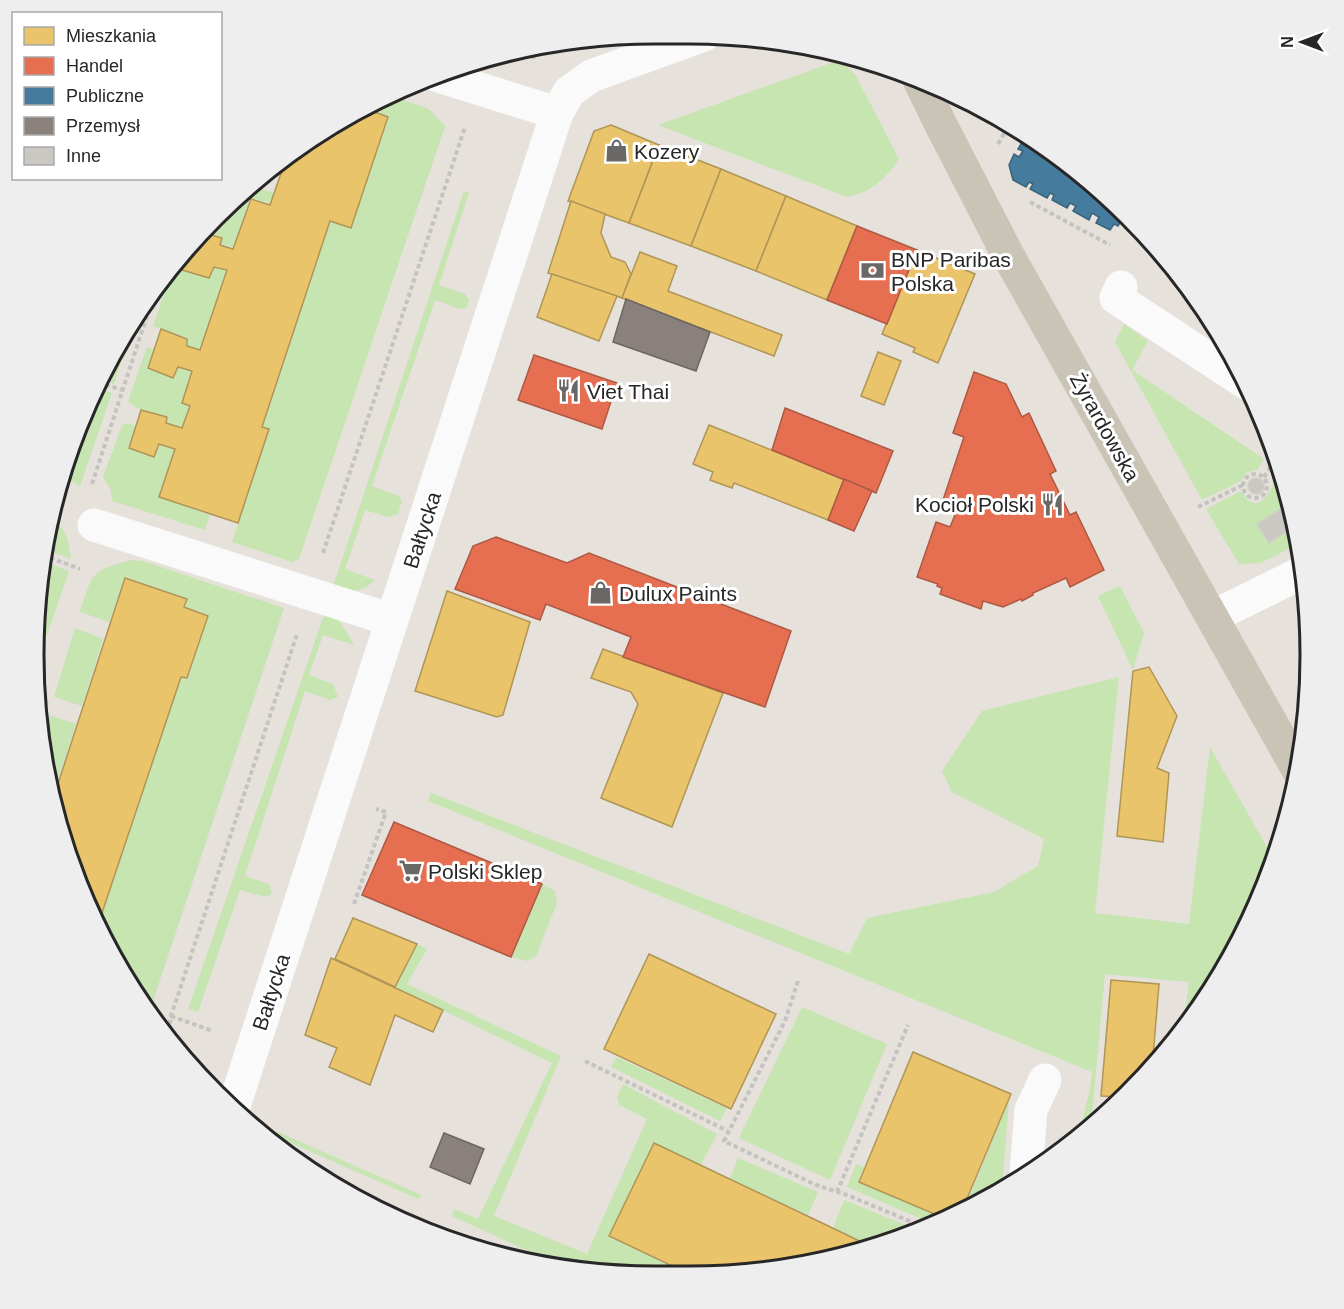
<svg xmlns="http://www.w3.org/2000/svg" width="1344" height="1309" font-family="Helvetica,sans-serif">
<rect width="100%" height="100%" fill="#e6e1db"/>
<g fill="#c6e5b0">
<path d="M834,62L846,66L856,76L899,159C886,178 871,193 847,197L658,125Z"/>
<polygon points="389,95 429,109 445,126 299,559 292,562 232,542 269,429 263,427 330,222 351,228 389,117 366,108"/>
<polygon points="249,187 274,192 270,203 250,198 233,247 221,244 222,237 201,232 215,215"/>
<path d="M464,191L469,193L439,285L465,294L469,300L467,307L460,309L435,300L372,486L399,496L402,501L398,514L388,517L365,510L345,569L375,580C362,593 349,592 332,590Z"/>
<polygon points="189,247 182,270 208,278 214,267 226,270 200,350 187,345 188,338 153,326 174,265"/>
<polygon points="139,307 114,384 100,379 138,310"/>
<polygon points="1124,324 1148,341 1132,370 1264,459 1257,470 1247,472 1242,480 1235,484 1202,500 1115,342"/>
<path d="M147,347L154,349L147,369L174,378L179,367L191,371L182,403L189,406L182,427L166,423L167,417C155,413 137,411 128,401Z"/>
<polygon points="96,388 112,393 80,486 64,477 80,417"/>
<polygon points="128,423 136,426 128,448 153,457 159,444 174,449 159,497 210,515 205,530 112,501 111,490 103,477 122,425"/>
<path d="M1281,471L1290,494L1298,544L1261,563L1239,564L1206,509L1241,491C1260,522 1271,486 1281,471Z"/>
<path d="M52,521C67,527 69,544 71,559L45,549Z"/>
<path d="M131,560L143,561L284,608L149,1013L97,930L181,678H188L209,615L186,607L187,598L125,577L109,622L80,612C94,571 89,572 131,560Z"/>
<polygon points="42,561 69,571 35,670 38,573"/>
<polygon points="1120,586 1144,633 1133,670 1098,596"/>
<polygon points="326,609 341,623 354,645 323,635 309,675 333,684 338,697 330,700 305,691 245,876 269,884 272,894 265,897 240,890 198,1012 188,1009"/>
<polygon points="75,628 103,639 82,706 54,697"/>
<polygon points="1119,677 1095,913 1189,924 1210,747 1275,861 1228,966 1183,1028 1189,982 1105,974 1091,1126 1078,1138 1090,1089 1092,1072 428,801 431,793 849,954 867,918 994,892 1038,866 1044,839 952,792 942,771 982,711"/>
<polygon points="52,716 76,724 55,788 49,786 41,735 47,717"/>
<polygon points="542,884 555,891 557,903 536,956 527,961 511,957"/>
<polygon points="417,944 427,949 407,984 561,1056 494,1216 587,1254 647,1119 619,1105 617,1097 623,1084 717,1134 701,1165 653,1143 609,1236 687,1274 569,1270 452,1216 454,1209 478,1219 552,1063 395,987"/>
<polygon points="802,1007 887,1044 830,1180 739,1138"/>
<polygon points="616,1057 727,1108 720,1121 611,1067"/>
<polygon points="1009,1100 1002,1188 963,1213"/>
<polygon points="276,1131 421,1195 418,1199 278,1137"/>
<polygon points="738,1158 818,1192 808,1215 730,1179"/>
<polygon points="856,1164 864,1167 858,1182 946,1219 933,1224 847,1187"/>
<polygon points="844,1200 908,1226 917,1230 872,1246 833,1228"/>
</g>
<g fill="#e9c46a" stroke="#af9556" stroke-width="1.5">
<polygon points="364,108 388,117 351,228 330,221 262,427 269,429 238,523 159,497 175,449 159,444 154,457 129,448 141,410 167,417 166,423 182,428 190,406 182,403 192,371 178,367 173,378 148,368 161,329 187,339 187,346 200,350 227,270 214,267 209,278 182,270 190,245 201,232 222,238 220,245 233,249 251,199 270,205 286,159 284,159 309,138"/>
<polygon points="611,125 659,145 629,223 568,201 594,131"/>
<polygon points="659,145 721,169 691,246 629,223"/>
<polygon points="721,169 786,196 756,271 691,246"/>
<polygon points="786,196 857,226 827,300 756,271"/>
<polygon points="571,201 605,214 601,233 611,257 625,262 631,274 622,298 548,273"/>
<polygon points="917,250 975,274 938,363 913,352 915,348 882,334"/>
<polygon points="640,252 677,266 668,291 782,335 774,356 622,298"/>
<polygon points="552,274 617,296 599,341 537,317"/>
<polygon points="878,352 901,361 884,405 861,396"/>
<polygon points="709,425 844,479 828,520 734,483 732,488 710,480 713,472 693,464"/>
<polygon points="125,578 187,599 184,607 208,616 187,678 181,677 97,928 54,815 52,802"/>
<polygon points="447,591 530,622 503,715 497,717 415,691"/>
<polygon points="603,649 723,693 672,827 601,798 638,704 631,692 591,678"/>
<polygon points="1149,667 1177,716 1157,768 1169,773 1163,842 1117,836 1133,671"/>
<polygon points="353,918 417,944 395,987 335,959"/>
<polygon points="649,954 776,1014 731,1109 604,1049"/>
<polygon points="331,958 443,1010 433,1032 395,1015 370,1085 329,1067 337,1048 305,1035"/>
<polygon points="1111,980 1159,984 1152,1069 1122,1097 1101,1096"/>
<polygon points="913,1052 1011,1094 961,1213 946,1219 859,1182"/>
<polygon points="654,1143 820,1222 872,1247 850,1255 730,1275 689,1274 609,1236"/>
</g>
<g fill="#e76f51" stroke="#ad5944" stroke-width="1.5">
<polygon points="857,226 917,250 887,324 827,300"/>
<polygon points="534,355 617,383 602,429 518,400"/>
<polygon points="974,372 1006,384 1022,417 1029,413 1056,471 1050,474 1070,515 1076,512 1104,570 1070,587 1066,578 1033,593 1033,595 1022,601 1021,599 1003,607 983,601 981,609 940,594 942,588 937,586 938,584 917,577 936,522 950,527 955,515 940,509 964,437 953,433"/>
<polygon points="785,408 893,451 876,493 772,450"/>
<polygon points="844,479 872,491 854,531 828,520"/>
<polygon points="496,537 567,563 589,553 791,631 765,707 623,657 631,637 546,604 540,620 455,589 473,546"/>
<polygon points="394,822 542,884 511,957 362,895"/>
</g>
<polygon fill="#457b9d" stroke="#3c627a" stroke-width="1.5" points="1026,135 1100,187 1125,214 1118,226 1114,224 1110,230 1096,223 1099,217 1092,213 1089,220 1073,211 1076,206 1070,203 1067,208 1052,200 1054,195 1050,193 1047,198 1030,189 1033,184 1029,182 1026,187 1013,180 1009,165 1014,154 1019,157 1023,151 1018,149"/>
<g fill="#8a817c" stroke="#6c6662" stroke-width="1.5">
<polygon points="626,299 710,332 696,371 613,342"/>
<polygon points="444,1133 484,1149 470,1184 430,1167"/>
</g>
<g fill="#cbc7c3" stroke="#d1cdc7" stroke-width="1.5">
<circle cx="1256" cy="486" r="8"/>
<polygon points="1289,504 1292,509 1295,526 1269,543 1257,524"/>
</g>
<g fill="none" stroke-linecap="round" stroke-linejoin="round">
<g stroke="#c4c3c2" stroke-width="4" stroke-dasharray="4.5 3" stroke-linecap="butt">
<polyline points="531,58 550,50"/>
<polyline points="998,144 1010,123"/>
<polyline points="260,178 262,179 263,175"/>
<polyline points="1030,202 1110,245"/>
<polyline points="98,383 123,390"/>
<circle cx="1255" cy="486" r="12"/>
<polyline points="1264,477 1276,458"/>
<polyline points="92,484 157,285"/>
<polyline points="1198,507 1243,485"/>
<polyline points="323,553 465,127"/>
<polyline points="43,555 80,569"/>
<polyline points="354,904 386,812 376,809"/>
<polyline points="798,981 785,1021 724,1141 816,1185 847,1195 924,1227"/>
<polyline points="171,1016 213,1031"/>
<polyline points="167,1039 171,1016 297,634"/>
<polyline points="585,1061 728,1131"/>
<polyline points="837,1192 908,1025"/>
</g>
<g stroke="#fbfafa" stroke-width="33">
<polyline points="435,75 557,113"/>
<polyline points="1121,287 1116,298 1249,385"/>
<polyline points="94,525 392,620"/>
<polyline points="1212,617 1303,572"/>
<polyline points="233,1109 557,113 569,92 591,76 704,35"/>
<polyline points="1026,1173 1031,1110 1045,1080"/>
</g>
<polyline stroke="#cac4b6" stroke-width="33" points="919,80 941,125 1009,257 1298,770"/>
</g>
<defs>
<symbol id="shop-bare" viewBox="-9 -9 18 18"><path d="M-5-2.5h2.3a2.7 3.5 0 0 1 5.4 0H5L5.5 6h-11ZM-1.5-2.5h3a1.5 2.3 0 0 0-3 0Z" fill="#6a6866" stroke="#fff" stroke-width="2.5" paint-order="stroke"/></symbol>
<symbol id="bank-bare" viewBox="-9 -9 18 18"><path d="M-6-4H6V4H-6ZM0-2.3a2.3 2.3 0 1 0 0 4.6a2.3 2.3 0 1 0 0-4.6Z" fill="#6a6866" stroke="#fff" stroke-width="2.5" paint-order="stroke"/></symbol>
<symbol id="restaurant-bare" viewBox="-9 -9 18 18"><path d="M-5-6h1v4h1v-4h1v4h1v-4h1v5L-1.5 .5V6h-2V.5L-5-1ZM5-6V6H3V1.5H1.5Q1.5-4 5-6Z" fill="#6a6866" stroke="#fff" stroke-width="2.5" paint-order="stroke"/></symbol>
<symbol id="supermarket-bare" viewBox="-9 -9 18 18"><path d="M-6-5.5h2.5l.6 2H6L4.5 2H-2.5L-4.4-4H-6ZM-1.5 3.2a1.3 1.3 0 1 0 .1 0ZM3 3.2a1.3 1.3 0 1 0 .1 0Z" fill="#6a6866" stroke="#fff" stroke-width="2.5" paint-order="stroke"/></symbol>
</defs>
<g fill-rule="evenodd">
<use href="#shop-bare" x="600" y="134" width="33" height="33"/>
<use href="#bank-bare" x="856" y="254" width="33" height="33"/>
<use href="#restaurant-bare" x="552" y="374" width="33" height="33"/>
<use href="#restaurant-bare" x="1036" y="488" width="33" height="33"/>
<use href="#shop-bare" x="584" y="576" width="33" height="33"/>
<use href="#supermarket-bare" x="394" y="854" width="33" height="33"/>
</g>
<g text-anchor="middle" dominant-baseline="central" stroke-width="6" stroke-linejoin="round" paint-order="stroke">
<g font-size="21" fill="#272727" stroke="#fff" text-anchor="start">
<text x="634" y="151">Kozery</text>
<text x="891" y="259">BNP Paribas<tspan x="891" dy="24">Polska</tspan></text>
<text x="587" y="391">Viet Thai</text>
<text x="1034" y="504" text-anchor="end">Kocioł Polski</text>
<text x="619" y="593">Dulux Paints</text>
<text x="428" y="871">Polski Sklep</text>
</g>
<g font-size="21" fill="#272727" stroke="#fff">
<text transform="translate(1105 427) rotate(61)">Żyrardowska</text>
<text transform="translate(422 530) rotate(-72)">Bałtycka</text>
<text transform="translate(271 992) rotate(-72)">Bałtycka</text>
</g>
</g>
<path d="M0 0H1344V1309H0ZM655 44H689A611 611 0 0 1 1300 655V655A611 611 0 0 1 689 1266H655A611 611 0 0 1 44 655V655A611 611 0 0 1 655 44Z" fill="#eee" fill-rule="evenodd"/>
<path fill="none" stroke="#272727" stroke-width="3" d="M655 44H689A611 611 0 0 1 1300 655V655A611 611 0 0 1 689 1266H655A611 611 0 0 1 44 655V655A611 611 0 0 1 655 44Z"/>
<rect x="12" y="12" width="210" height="168" fill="#ffffff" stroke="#a9a9a9" stroke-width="1.5"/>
<rect x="24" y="27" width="30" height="18" fill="#e9c46a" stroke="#a9a9a9" stroke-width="1.5"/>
<text x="66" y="42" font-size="18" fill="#272727">Mieszkania</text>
<rect x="24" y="57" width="30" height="18" fill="#e76f51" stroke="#a9a9a9" stroke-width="1.5"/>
<text x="66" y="72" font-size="18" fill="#272727">Handel</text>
<rect x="24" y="87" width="30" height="18" fill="#457b9d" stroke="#a9a9a9" stroke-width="1.5"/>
<text x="66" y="102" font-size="18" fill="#272727">Publiczne</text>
<rect x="24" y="117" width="30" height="18" fill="#8a817c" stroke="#a9a9a9" stroke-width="1.5"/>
<text x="66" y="132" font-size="18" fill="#272727">Przemysł</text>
<rect x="24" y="147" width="30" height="18" fill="#cbc7c3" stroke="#a9a9a9" stroke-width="1.5"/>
<text x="66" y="162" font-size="18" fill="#272727">Inne</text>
<g transform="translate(1302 42) rotate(270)" stroke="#ffffff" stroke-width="4.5" paint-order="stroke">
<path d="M0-4.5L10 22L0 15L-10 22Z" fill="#272727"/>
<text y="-9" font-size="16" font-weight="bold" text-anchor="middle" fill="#272727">N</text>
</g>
</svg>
